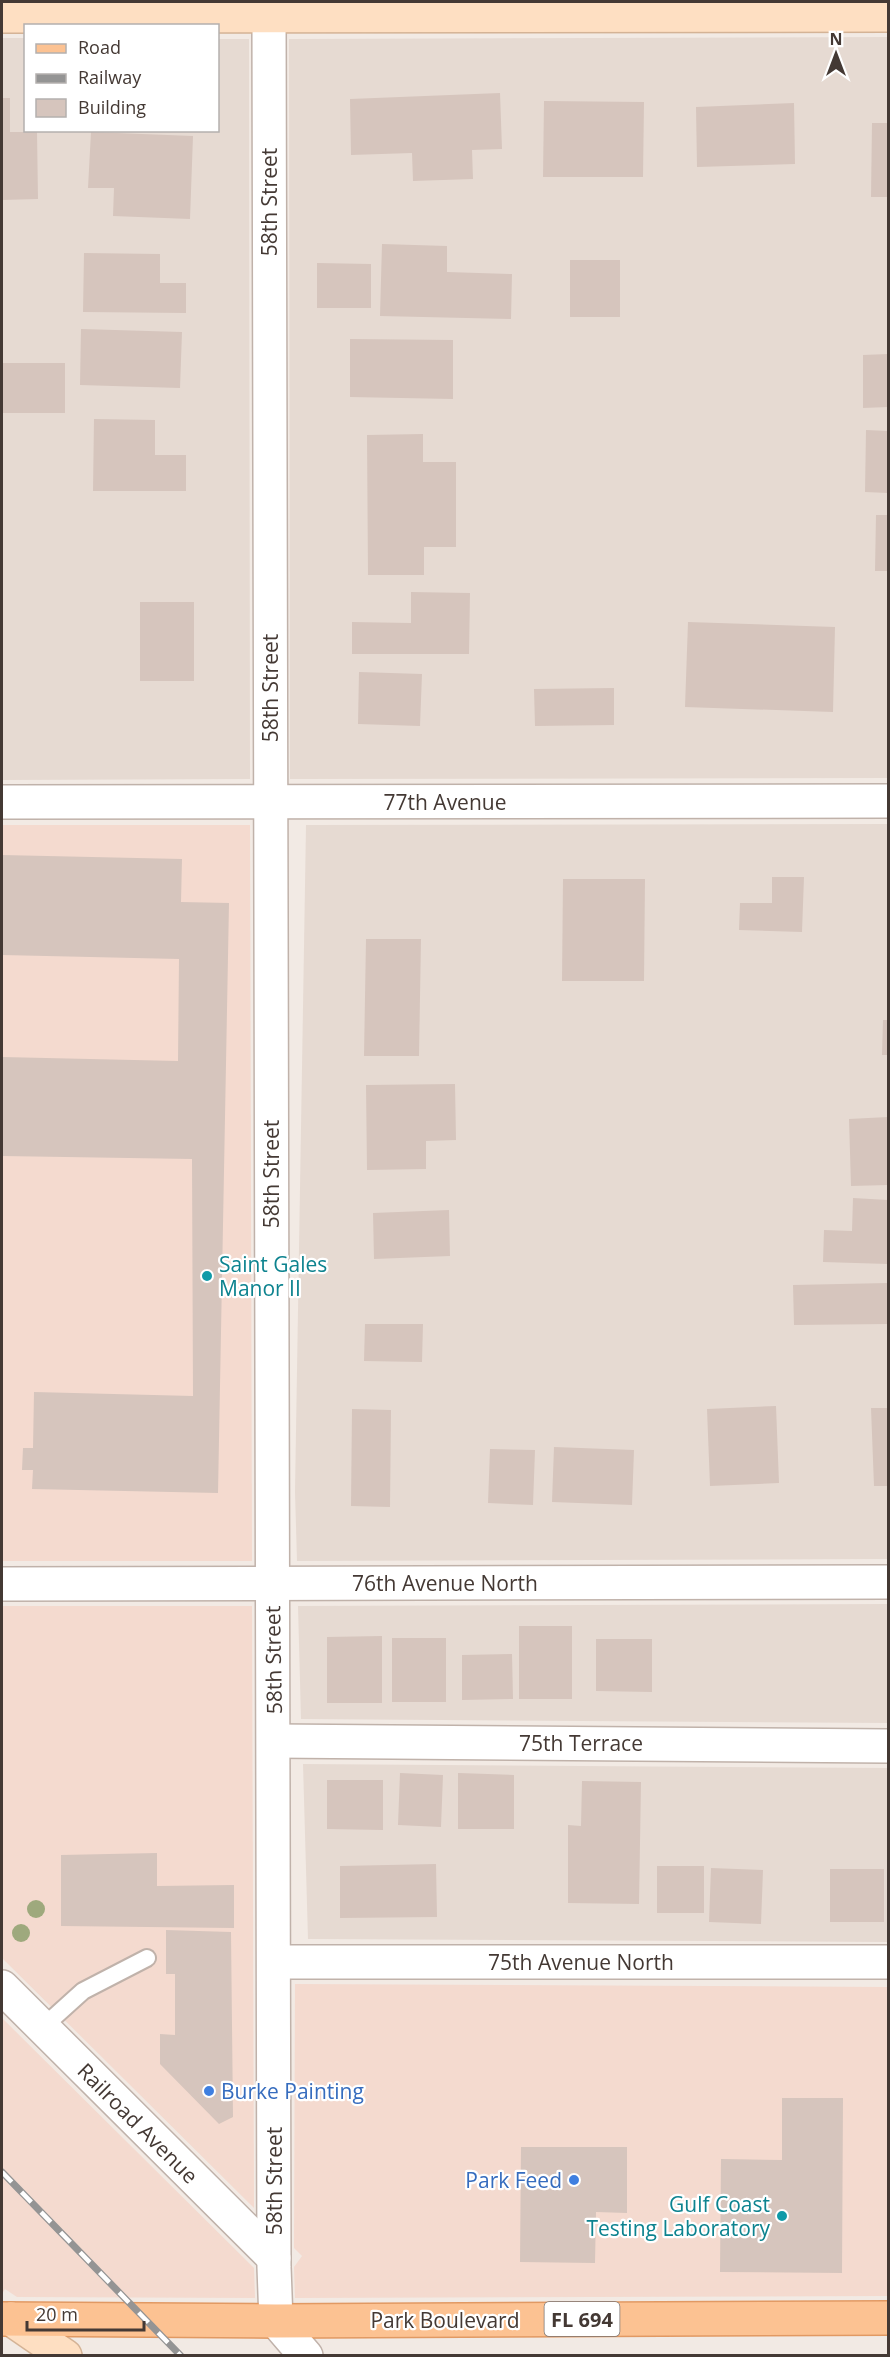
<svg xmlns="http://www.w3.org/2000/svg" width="890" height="2357" font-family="'Open Sans',sans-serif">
<rect width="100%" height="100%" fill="#f2eae4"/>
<g fill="#e6dad2">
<polygon points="888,37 888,778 290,779 289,39"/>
<polygon points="2,38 25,38 26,130 218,130 218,39 249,39 250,779 2,780"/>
<polygon points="888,824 888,1559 297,1561 295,1492 306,825"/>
<polygon points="888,1604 888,1723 301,1719 298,1606"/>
<polygon points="303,1764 888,1768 888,1942 308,1939"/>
</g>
<g fill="#f4dacf">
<polygon points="2,825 250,825 252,1561 2,1561"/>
<polygon points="2,1606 252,1606 254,2208 2,1958"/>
<polygon points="295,1984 888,1987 888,2296 295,2298 294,2267 302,2256 294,2248"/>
<polygon points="2,2018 254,2268 255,2298 17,2297 5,2289 2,2294"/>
</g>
<g fill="#d6c5bd">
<polygon points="500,93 502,149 472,150 473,179 413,181 412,153 351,155 350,99"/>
<polygon points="2,98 10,98 10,132 37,132 38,199 2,200"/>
<polygon points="544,101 644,102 643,177 543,177"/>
<polygon points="794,103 795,164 697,167 696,107"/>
<polygon points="872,123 888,123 888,197 871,197"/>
<polygon points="91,132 193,136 190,219 113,216 114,188 88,188"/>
<polygon points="382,244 447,246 447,272 512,274 511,319 380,316"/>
<polygon points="84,253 160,254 160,283 186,283 186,313 83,312"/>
<rect x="570" y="260" width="50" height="57"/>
<polygon points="317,263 371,264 371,308 317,308"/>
<polygon points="81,329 182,332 180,388 80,385"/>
<polygon points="350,339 453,340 453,399 350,397"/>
<polygon points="888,354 888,407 863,408 863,355"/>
<rect x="2" y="363" width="63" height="50"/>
<polygon points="94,419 155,420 155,455 186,455 186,491 93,491"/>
<polygon points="866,430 888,431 888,493 865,492"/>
<polygon points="423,434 423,462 456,462 456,547 424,547 424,575 368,575 367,435"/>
<polygon points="876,515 888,515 888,571 875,571"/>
<polygon points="411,592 470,593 469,654 352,654 352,622 411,623"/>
<rect x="140" y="602" width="54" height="79"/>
<polygon points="688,622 835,627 833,712 685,707"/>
<polygon points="359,672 422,674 420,726 358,724"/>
<polygon points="614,688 614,725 535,726 534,689"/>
<polygon points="2,855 182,859 181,902 229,903 218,1493 32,1489 33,1470 22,1470 23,1448 33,1448 34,1392 193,1396 192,1159 2,1156 2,1057 178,1061 179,959 2,955"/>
<polygon points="772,877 804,877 802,932 739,930 740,903 772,903"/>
<polygon points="563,879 645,879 644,981 562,981"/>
<polygon points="366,939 421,939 419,1056 364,1056"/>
<polygon points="883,1020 888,1020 888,1055 882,1055"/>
<polygon points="455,1084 456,1140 426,1141 426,1169 367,1170 366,1085"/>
<polygon points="888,1117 888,1185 851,1186 849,1119"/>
<polygon points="853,1198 888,1200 888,1264 823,1262 824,1230 852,1231"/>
<polygon points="449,1210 450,1256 374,1259 373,1213"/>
<polygon points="888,1283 888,1324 794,1325 793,1285"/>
<polygon points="365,1324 423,1324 422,1362 364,1361"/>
<polygon points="776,1406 779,1483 710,1486 707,1409"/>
<polygon points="871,1408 888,1408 888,1486 874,1486"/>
<polygon points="352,1409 391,1410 390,1507 351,1506"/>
<polygon points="554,1447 634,1450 632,1505 552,1502"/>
<polygon points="490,1449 535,1450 533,1505 488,1503"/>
<rect x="519" y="1626" width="53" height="73"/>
<polygon points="382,1636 382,1703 327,1703 327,1637"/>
<rect x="392" y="1638" width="54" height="64"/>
<polygon points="596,1639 652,1639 652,1692 596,1691"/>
<polygon points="512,1654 513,1699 462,1700 462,1655"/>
<polygon points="400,1773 443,1775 441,1827 398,1825"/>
<polygon points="458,1773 514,1775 514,1829 458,1829"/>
<polygon points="327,1780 383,1780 383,1830 327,1829"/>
<polygon points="582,1781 641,1782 639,1904 568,1903 568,1825 581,1826"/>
<polygon points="157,1853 157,1886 234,1885 234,1928 61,1926 61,1855"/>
<polygon points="436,1864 437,1917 340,1918 340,1866"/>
<rect x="657" y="1866" width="47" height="47"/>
<polygon points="711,1868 763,1870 761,1924 709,1922"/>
<rect x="830" y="1869" width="54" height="53"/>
<polygon points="166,1930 231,1932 233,2117 219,2124 160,2064 160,2034 175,2035 175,1974 166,1974"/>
<polygon points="782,2098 843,2098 842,2273 720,2272 721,2159 782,2160"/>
<polygon points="521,2147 627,2147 627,2213 596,2212 595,2263 520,2262"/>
</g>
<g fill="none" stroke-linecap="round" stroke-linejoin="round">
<defs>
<polyline id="lane" points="42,2028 83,1991 147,1958"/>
<g id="street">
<polyline points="269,16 274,2267 276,2321 306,2356"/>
<polyline points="2,802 888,801"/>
<polyline points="2,1584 888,1582"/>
<polyline points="274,1741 888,1746"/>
<polyline points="274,1962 888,1962"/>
<polyline points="2,1987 274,2258"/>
</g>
<g id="secondary">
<polyline points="2,16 888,15"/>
<polyline points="11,2319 65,2356"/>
</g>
<polyline id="primary" points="2,2319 276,2321 888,2318"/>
</defs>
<use href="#lane" stroke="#c0b2aa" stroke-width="20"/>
<use href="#street" stroke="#c0b2aa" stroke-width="36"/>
<use href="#secondary" stroke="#d4b396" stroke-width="36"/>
<use href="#primary" stroke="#e19963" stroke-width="36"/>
<use href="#lane" stroke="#fff" stroke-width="16"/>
<use href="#street" stroke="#fff" stroke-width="33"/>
<use href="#secondary" stroke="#fedfc2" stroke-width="33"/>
<use href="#primary" stroke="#fcc292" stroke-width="33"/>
<defs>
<polyline id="rail" points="2,2172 181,2356"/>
</defs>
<use href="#rail" stroke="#949494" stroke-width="7"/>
<use href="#rail" stroke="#fff" stroke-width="4.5" stroke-dasharray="14" stroke-linecap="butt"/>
</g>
<g fill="#9ea97d">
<circle cx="36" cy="1909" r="9"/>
<circle cx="21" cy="1933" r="9"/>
</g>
<g fill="#0f9aa8" stroke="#fff" stroke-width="2">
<circle cx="207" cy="1276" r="6"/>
<circle cx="782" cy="2216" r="6"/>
</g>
<g fill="#3f7fe0" stroke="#fff" stroke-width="2">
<circle cx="209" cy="2091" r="6"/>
<circle cx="574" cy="2180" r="6"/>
</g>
<g text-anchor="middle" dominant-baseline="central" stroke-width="4.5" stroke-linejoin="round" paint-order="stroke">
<rect fill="#fff" stroke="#7c7471" stroke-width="1.5" x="544.5" y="2302" width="75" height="34" rx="4.5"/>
<g font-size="20" font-weight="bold" fill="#443934">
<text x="582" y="2319">FL 694</text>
</g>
<g font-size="21" fill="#443934" stroke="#fff">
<text transform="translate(269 202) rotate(-90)">58th Street</text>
<text transform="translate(270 688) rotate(-90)">58th Street</text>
<text x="445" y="802">77th Avenue</text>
<text transform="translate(271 1174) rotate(-90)">58th Street</text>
<text x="445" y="1583">76th Avenue North</text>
<text transform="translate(273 1660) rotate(-91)">58th Street</text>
<text x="581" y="1743">75th Terrace</text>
<text x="581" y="1962">75th Avenue North</text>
<text transform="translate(138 2123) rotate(45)">Railroad Avenue</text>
<text transform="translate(274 2181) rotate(-90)">58th Street</text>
<text x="445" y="2320">Park Boulevard</text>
</g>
<g font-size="21" fill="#0d838f" stroke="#fff" text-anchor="start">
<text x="219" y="1264">Saint Gales<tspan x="219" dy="24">Manor II</tspan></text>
<text x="770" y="2204" text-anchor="end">Gulf Coast<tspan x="770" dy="24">Testing Laboratory</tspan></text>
</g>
<g font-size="21" fill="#366cbe" stroke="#fff" text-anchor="start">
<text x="221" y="2091">Burke Painting</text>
<text x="562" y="2180" text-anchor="end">Park Feed</text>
</g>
</g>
<rect width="890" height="2357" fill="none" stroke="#443934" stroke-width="6"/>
<rect x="24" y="24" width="195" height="108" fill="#ffffff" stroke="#b4b0ae" stroke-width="1.5"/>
<rect x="36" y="44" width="30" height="9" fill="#fcc292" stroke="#b4b0ae" stroke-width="1.5"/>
<text x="78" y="54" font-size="18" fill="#443934">Road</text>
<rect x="36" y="74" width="30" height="9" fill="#949494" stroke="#b4b0ae" stroke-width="1.5"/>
<text x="78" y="84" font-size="18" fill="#443934">Railway</text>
<rect x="36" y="99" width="30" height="18" fill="#d6c5bd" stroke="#b4b0ae" stroke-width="1.5"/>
<text x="78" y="114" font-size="18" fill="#443934">Building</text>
<g transform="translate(836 54)" stroke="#ffffff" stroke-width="4.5" paint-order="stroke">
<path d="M0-4.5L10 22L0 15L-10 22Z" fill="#443934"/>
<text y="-9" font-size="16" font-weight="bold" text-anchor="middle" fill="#443934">N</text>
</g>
<path d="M27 2321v9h117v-9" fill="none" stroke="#443934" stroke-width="3"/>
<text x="36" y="2321" font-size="18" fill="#443934" stroke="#ffffff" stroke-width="4.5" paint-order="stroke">20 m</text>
</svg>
